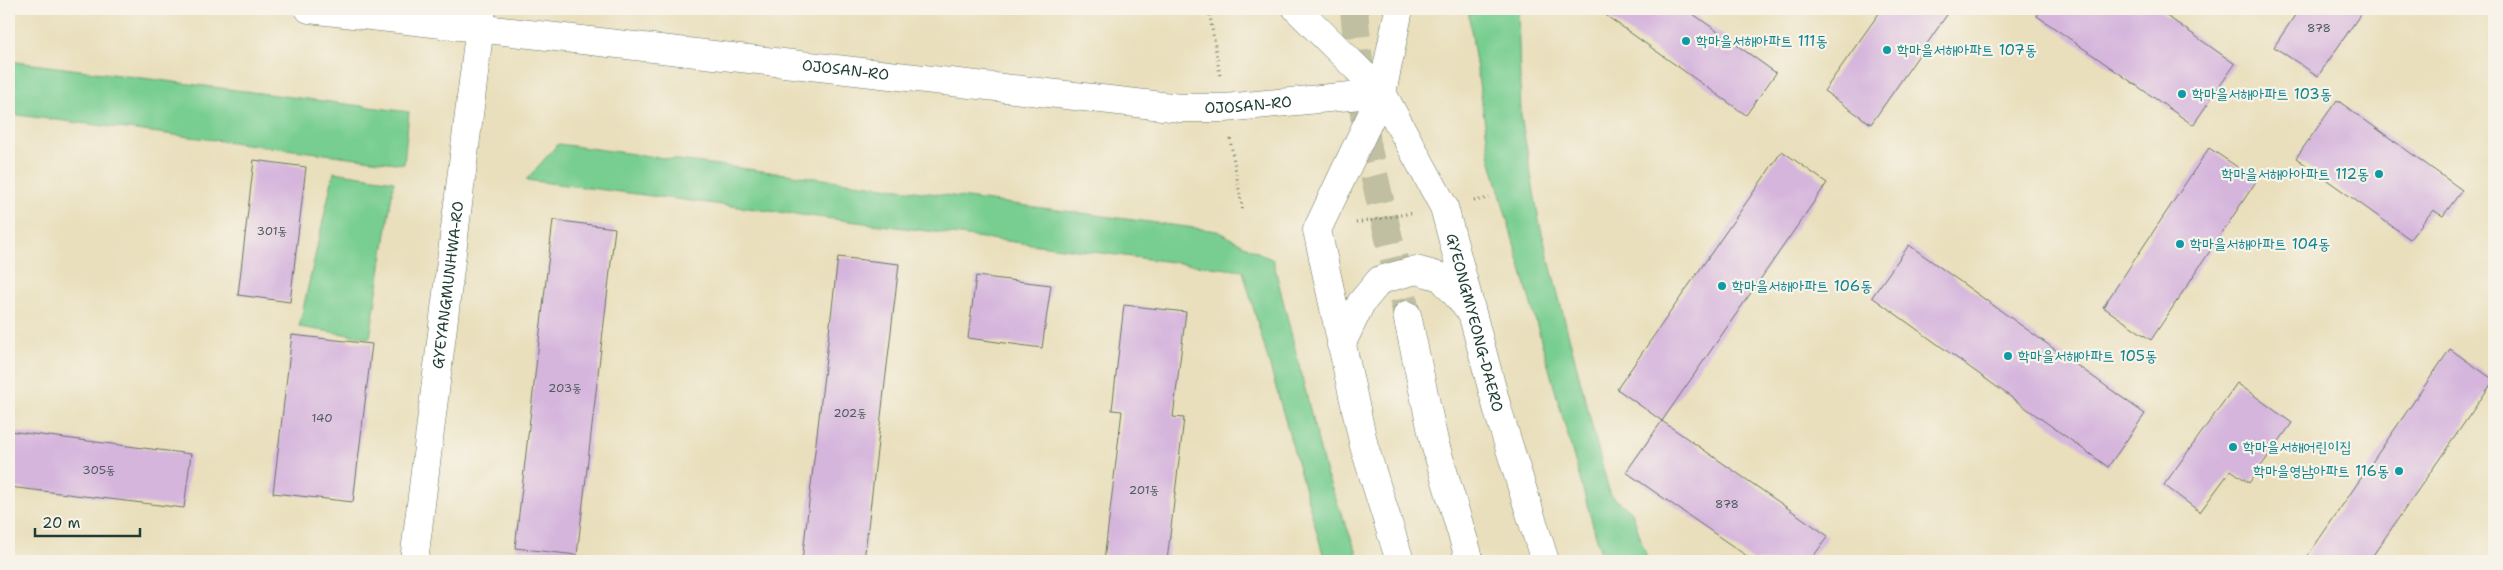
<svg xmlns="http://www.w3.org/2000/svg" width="2503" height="570" font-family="'Shantell Sans','Poor Story',sans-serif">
<rect width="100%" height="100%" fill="#f7f3e8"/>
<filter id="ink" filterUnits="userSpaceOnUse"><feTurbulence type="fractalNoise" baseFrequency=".02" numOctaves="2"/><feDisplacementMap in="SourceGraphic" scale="10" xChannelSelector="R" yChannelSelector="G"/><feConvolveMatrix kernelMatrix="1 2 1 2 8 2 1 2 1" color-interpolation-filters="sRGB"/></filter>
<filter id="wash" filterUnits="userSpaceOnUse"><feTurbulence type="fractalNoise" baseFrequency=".0096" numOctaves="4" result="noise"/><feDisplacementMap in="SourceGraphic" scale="20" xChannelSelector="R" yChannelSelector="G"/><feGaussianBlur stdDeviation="1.12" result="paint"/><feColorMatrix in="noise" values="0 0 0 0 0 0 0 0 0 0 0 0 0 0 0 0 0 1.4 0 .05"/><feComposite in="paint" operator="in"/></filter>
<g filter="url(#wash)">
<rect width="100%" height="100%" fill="#e9dfbc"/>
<g fill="#78ce91" stroke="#4c8662">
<polygon points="1468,9 1518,9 1521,116 1539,221 1610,495 1632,512 1648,561 1603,561 1490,158"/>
<polygon points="9,61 409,112 404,164 9,114"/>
<polygon points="558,144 1217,231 1273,260 1326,474 1360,561 1325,561 1243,271 526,180"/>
<polygon points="334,172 394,181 370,338 299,327"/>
</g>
<g id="blocks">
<g fill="#d6b5dd">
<polygon points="1597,9 1686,9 1776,73 1746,115"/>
<polygon points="1882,9 1951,9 1871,124 1824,91"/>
<polygon points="2041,9 2157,9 2235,64 2193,125 2037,16"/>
<polygon points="2299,9 2364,9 2318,76 2274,47"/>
<polygon points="2337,100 2462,190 2443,216 2433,210 2410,239 2296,158"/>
<polygon points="2209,148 2257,180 2151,340 2103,307"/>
<polygon points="1782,151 1827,183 1662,421 1617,389"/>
<polygon points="254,160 306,167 290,302 238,295"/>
<polygon points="553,220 615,228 577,555 515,548"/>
<polygon points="1909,245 2145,414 2108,467 1872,297"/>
<polygon points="838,257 899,264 864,561 802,561"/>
<polygon points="976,276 1051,285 1042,348 968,338"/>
<polygon points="1124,305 1186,312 1173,417 1184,418 1167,561 1104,561 1122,411 1112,410"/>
<polygon points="292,335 372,344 353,502 273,493"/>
<polygon points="2450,349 2494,380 2369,561 2304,561"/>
<polygon points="2237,383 2292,423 2249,483 2231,470 2200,512 2164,485"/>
<polygon points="1662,421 1828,536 1810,561 1754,561 1626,472"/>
<polygon points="9,431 191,454 184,508 9,487"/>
</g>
</g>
</g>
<g filter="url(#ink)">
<use href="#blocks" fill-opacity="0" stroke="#667664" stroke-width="1"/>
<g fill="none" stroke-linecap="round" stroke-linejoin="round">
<polyline stroke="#c1bfa1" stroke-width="28" stroke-dasharray="28 14" stroke-linecap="butt" points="1354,9 1367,145 1407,315"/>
<defs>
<g id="minor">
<path id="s1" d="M309,9L1180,108H1225L1382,93"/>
<path id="s2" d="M1297,9L1382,93L1444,207L1498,411L1545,561"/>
<polyline points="1383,80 1382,93 1317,230 1364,446 1400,561"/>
<polyline points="1407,315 1434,441 1470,561"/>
<polyline points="1341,345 1361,303 1380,280 1416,270 1441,277 1468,308"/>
<path id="s3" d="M414,561L482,9"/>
</g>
<polyline id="major" points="1382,93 1399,9"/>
</defs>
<use href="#minor" stroke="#667664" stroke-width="29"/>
<use href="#major" stroke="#667664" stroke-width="29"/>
<g stroke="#667664" stroke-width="3" stroke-dasharray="1 4" stroke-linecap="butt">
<polyline points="1209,10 1220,76"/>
<polyline points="1230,139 1243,212"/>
<polyline points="1474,201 1489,198"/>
<polyline points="1356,223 1412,213"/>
</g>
<use href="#minor" stroke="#fff" stroke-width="28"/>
<use href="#major" stroke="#fff" stroke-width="28"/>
</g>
</g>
<g fill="#0f9aa8" stroke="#f7f3e8" stroke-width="2">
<circle cx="1686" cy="41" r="5"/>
<circle cx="1887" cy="50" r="5"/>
<circle cx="2182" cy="94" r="5"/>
<circle cx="2379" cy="174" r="5"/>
<circle cx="2180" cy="244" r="5"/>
<circle cx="1722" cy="286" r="5"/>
<circle cx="2008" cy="356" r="5"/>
<circle cx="2233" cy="447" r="5"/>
<circle cx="2399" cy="471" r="5"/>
</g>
<g text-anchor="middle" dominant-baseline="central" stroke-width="4.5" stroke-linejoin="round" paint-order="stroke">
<g font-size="12" fill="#4d5b5e">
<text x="2319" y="28">878</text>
<text x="272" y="231">301동</text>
<text x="565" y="388">203동</text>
<text x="850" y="413">202동</text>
<text x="322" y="418">140</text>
<text x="99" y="470">305동</text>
<text x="1144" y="490">201동</text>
<text x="1727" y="504">878</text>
</g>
<g font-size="15" fill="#0d838f" stroke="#f7f3e8" text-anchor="start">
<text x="1696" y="41">학마을서해아파트 111동</text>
<text x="1897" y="50">학마을서해아파트 107동</text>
<text x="2192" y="94">학마을서해아파트 103동</text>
<text x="2369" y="174" text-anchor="end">학마을서해아아파트 112동</text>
<text x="2190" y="244">학마을서해아파트 104동</text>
<text x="1732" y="286">학마을서해아파트 106동</text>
<text x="2018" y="356">학마을서해아파트 105동</text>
<text x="2243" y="447">학마을서해어린이집</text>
<text x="2389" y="471" text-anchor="end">학마을영남아파트 116동</text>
</g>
<g font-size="15" fill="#1f3d34" stroke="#f7f3e8">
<text stroke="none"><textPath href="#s1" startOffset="540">OJOSAN-RO</textPath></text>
<text stroke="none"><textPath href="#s1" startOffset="945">OJOSAN-RO</textPath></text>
<text stroke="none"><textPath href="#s3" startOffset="278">GYEYANGMUNHWA-RO</textPath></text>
<text stroke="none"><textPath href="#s2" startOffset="369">GYEONGMYEONG-DAERO</textPath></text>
</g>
</g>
<rect width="2503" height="570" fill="none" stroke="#f7f3e8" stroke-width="30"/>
<path d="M35 528v8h105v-8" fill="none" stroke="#1f3d34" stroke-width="2.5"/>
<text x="42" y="528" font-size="15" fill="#1f3d34" stroke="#f7f3e8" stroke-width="4" paint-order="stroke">20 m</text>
</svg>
